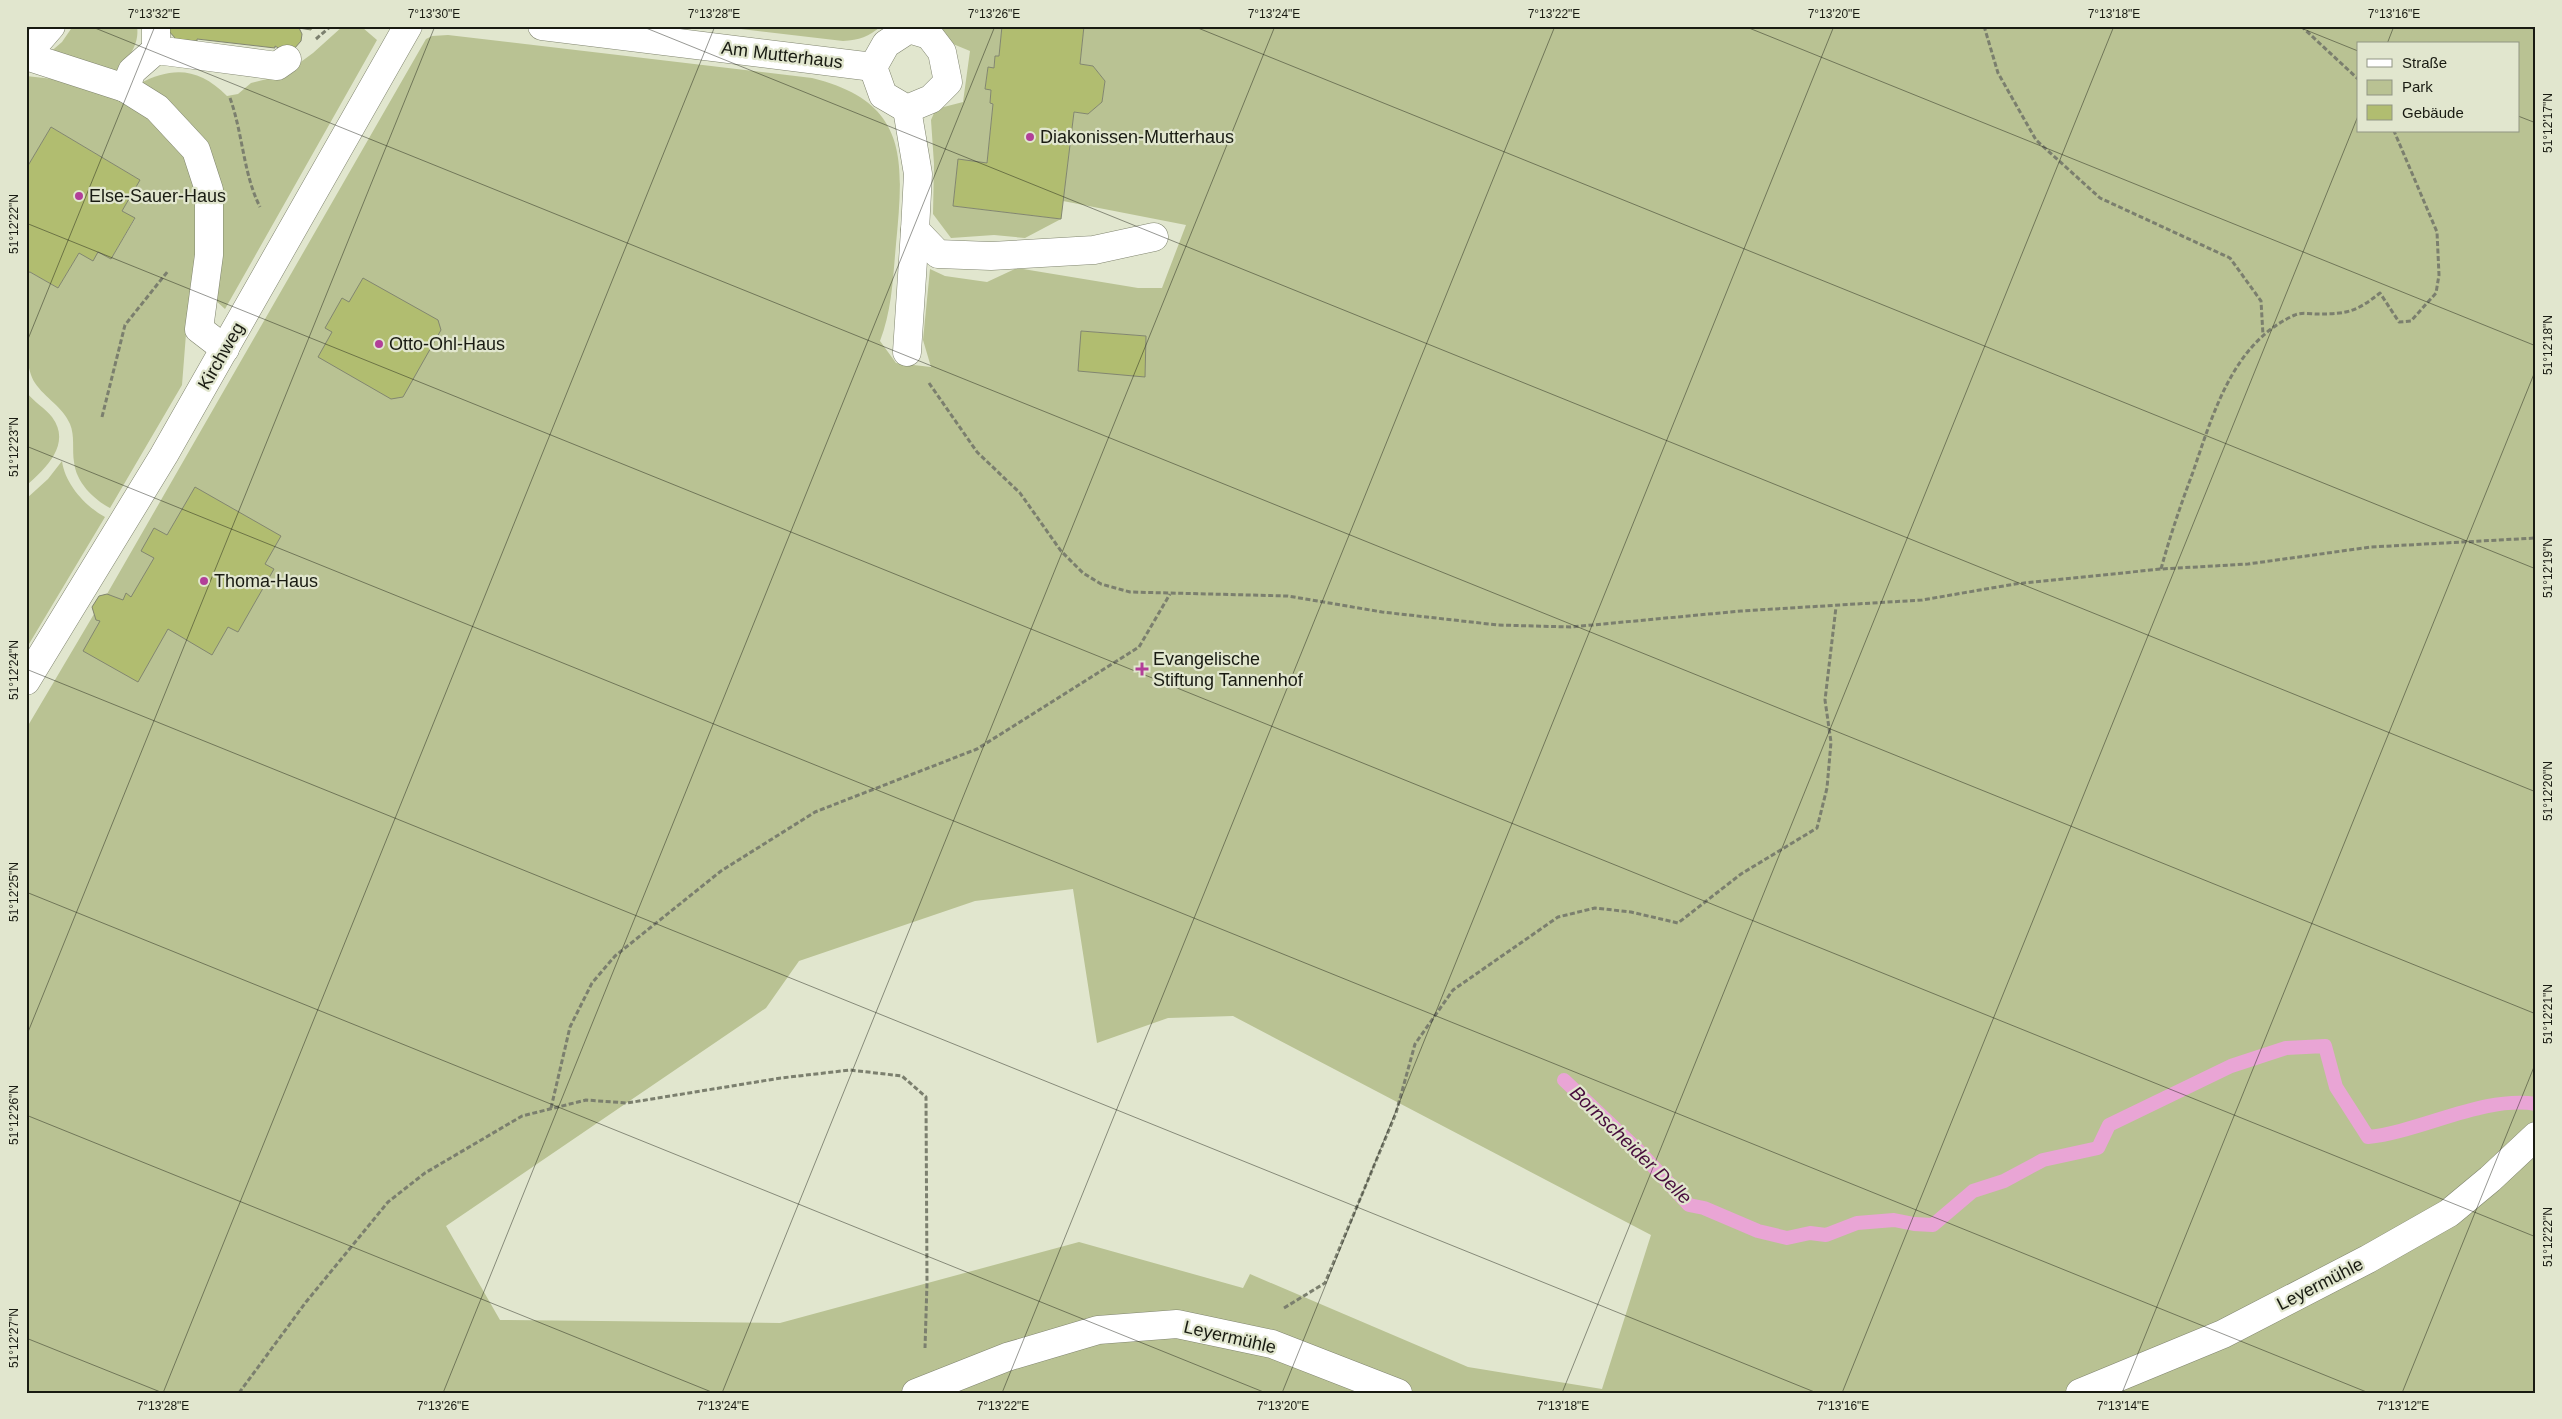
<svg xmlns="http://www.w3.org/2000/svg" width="2562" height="1419" font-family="Helvetica,sans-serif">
<rect width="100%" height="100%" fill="#e1e6ce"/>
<g fill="#b9c293" fill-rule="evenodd">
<path d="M73,26H137C140,46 127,59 115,74L48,54L62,42Z"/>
<path d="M343,26L363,28L377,40L225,309L214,299L207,147C191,119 167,100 139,84C173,66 199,68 227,96L238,94L251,83L283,75L313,53Z"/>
<path d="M716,26H881C869,37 859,40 843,41Z"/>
<polygon points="937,26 1002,26 999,56 995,56 994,68 988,67 985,89 991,90 990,103 993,104 987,163 958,160 953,206 1061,219 1025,238 994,235 951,238 933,214 934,164 931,120 934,113 940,108 963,102 970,51 953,44"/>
<path d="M1084,26H2536V1393H26V729L94,614L92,607L99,596L107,594L426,39L432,36L448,35L812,78C909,102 904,159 896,244C893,277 892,310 880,341L896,363L931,367L923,340L930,269L945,276L987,282L1017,268L1138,288H1162L1186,225L1063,201L1074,112L1088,114L1102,102L1105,81L1093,66L1080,64ZM2358,44H2518V131H2358ZM1082,331L1146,336L1145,377ZM1073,889L1097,1043L1168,1018L1233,1016L1651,1235L1602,1389L1468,1367L1250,1274L1243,1288L1079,1242L780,1323L500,1320L446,1226L766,1008L799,961L975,901Z"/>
<path d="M26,76L80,82L139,109L181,146L201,194L202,248L187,321L182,385L110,508C93,499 76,482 74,462C72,449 75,436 70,424C63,407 45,398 35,383C21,363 26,299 26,273L30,272L58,288L79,253L98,252L111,259L135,219L122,211L140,180L51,127L26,169Z"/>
<path d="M26,392C34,402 45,408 52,417C72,444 46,468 26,486Z"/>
<path d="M62,461C65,484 85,506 105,517L26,649V499L48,479Z"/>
</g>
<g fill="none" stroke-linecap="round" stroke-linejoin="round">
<path stroke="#e9a5d5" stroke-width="14" d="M1564,1080L1637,1149L1689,1205L1704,1208L1758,1231L1787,1238L1810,1233L1826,1235L1857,1223L1894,1220L1914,1224L1933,1225L1973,1191L2004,1181L2043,1160L2098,1148L2109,1125L2231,1066L2286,1048L2325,1046L2336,1087L2368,1137C2420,1132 2485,1095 2536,1104"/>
</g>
<g fill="#b1bd70" stroke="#828670">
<polygon points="167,26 312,26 311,30 299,28 302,34 301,41 294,49 280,49 275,46 275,48 197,39 197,41 176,39 167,29"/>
<polygon points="1002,26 1084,26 1080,64 1093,66 1105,81 1102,102 1088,114 1074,112 1061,219 953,206 958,159 987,163 993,104 990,103 991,90 985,89 988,67 994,68 995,56 999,56"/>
<polygon points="51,127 140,180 122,211 135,218 111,259 98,252 93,261 79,253 58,288 30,272 26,273 26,169"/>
<polygon points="363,278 438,320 441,330 403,397 391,399 318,357 332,332 325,328 342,298 349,302"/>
<polygon points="1081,331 1146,336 1145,377 1078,371"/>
<polygon points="195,487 281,536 265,564 274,569 238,632 228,627 212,655 168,629 138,682 83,651 100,621 96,620 92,607 99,596 107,594 123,600 126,593 131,597 154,558 141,551 154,528 167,535"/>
</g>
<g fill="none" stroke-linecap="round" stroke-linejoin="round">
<defs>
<g id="minor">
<polyline points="156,26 156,50"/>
<polyline points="542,26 873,67"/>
<polygon points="909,29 929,35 942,52 948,82 931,99 907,109 883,95 873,67 886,44"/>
<polyline points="26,55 51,26"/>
<polyline points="26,56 125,88 157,108 196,150 209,190 209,255 199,329 225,349"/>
<polyline points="125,88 132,71 156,50 277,66 287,59"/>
<polyline points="907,109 918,174 915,230 938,254 991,256 1094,250 1154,237"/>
<polyline points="907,352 915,230"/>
<polyline points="26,681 164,455 408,26"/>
<polyline points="916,1393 1007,1357 1098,1330 1177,1324 1272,1344 1398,1393"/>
<polyline points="2080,1393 2223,1334 2368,1259 2449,1213 2490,1179 2536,1136"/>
</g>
</defs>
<use href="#minor" stroke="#80856f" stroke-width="29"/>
<g stroke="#7b7f6e" stroke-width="3" stroke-dasharray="5 2.5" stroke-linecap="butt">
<polyline points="1984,26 1998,73 2036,140 2100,198 2230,258 2261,301 2263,335"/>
<polyline points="2301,26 2358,79"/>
<polyline points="2531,26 2536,30"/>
<polyline points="316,39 331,26"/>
<path d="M230,98C243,134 243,173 260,207"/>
<polyline points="929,383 977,452 1020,493 1061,551 1083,573 1101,584 1130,592 1288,596 1382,612 1498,625 1571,627 1741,611 1922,600 2015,584 2161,569 2248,564 2371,547 2536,538"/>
<polyline points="102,417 125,325 168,271"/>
<path d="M2161,569C2170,536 2181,504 2193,472C2213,414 2233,342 2295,315C2301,312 2311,314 2318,314C2347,314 2356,312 2380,293L2399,322L2411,321L2436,293L2439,275L2437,232L2394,131"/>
<polyline points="551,1108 570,1027 592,983 615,956 721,871 815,812 977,749 1139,647 1170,594"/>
<polyline points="1284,1308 1325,1283 1396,1113 1415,1044 1453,990 1558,917 1595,908 1631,912 1678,923 1741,874 1817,828 1827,788 1831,742 1825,700 1836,607"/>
<polyline points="239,1393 306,1302 388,1202 425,1173 522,1116 586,1100 627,1103 781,1078 850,1070 902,1076 926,1097 927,1283 925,1348"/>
</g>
<use href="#minor" stroke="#fff" stroke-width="28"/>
</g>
<path fill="none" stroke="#191b12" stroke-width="1" stroke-opacity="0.45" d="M90,26L2536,1014M641,26L2536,792M1193,26L2536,569M1744,26L2536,346M2296,26L2358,51M2387,44L2394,26M2518,116L2536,123M26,223L2536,1237M26,344L155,26M26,446L2369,1393M26,669L1817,1393M26,892L1266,1393M26,1037L435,26M26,1115L714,1393M26,1338L163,1393M163,1393L715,26M443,1393L995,26M722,1393L1275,26M1002,1393L1555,26M1282,1393L1834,26M1562,1393L2114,26M1842,1393L2358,116M2122,1393L2536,369M2402,1393L2536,1062"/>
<g fill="#b23f99" stroke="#e1e6ce" stroke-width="2">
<circle cx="1030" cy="137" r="5"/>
<circle cx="79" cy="196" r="5"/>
<circle cx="379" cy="344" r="5"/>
<circle cx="204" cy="581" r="5"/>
<path d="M1139.5 661.5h5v5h5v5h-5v5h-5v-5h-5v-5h5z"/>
</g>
<g text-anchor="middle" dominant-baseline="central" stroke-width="4.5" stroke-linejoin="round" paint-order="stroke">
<g font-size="18" fill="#191b12" stroke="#e1e6ce">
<text transform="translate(782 55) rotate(7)">Am Mutterhaus</text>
<text transform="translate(221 356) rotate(-60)">Kirchweg</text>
<text transform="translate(2320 1284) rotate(-27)">Leyermühle</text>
<text transform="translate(1230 1337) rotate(13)">Leyermühle</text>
</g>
<g font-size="18" fill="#191b12" stroke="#e1e6ce" text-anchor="start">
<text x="1040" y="137">Diakonissen-Mutterhaus</text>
<text x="89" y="196">Else-Sauer-Haus</text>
<text x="389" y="344">Otto-Ohl-Haus</text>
<text x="214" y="581">Thoma-Haus</text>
<text x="1153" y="659">Evangelische<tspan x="1153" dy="21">Stiftung Tannenhof</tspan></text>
</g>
<g font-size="19" font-style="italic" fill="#470c3c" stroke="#e1e6ce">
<text transform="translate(1631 1145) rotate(44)">Bornscheider Delle</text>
</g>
</g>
<rect width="2562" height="1419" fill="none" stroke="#e1e6ce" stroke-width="55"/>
<rect x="2357" y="42" width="162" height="90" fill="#e1e6ce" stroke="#919583"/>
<rect x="2367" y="59" width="25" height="8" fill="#ffffff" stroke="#919583"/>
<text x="2402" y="68" font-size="15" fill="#191b12">Straße</text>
<rect x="2367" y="80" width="25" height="15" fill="#b9c293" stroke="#919583"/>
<text x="2402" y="92" font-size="15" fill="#191b12">Park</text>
<rect x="2367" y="105" width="25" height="15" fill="#b1bd70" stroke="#919583"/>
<text x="2402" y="118" font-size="15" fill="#191b12">Gebäude</text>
<rect x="28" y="28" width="2506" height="1364" fill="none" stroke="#191b12" stroke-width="2"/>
<g font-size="12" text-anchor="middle" fill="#191b12">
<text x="154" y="18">7°13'32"E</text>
<text x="434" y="18">7°13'30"E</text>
<text x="714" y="18">7°13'28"E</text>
<text x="994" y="18">7°13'26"E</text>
<text x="1274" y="18">7°13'24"E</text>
<text x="1554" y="18">7°13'22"E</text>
<text x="1834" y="18">7°13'20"E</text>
<text x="2114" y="18">7°13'18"E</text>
<text x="2394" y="18">7°13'16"E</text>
<text transform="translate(2548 123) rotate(-90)" y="4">51°12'17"N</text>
<text transform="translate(14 224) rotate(-90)" y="4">51°12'22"N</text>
<text transform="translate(2548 345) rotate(-90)" y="4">51°12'18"N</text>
<text transform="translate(14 447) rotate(-90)" y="4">51°12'23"N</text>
<text transform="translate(2548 568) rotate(-90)" y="4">51°12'19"N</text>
<text transform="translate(14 670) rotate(-90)" y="4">51°12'24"N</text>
<text transform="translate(2548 791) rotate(-90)" y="4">51°12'20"N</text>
<text transform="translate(14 892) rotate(-90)" y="4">51°12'25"N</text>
<text transform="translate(2548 1014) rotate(-90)" y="4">51°12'21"N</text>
<text transform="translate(14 1115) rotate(-90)" y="4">51°12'26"N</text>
<text transform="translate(2548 1237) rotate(-90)" y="4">51°12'22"N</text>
<text transform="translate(14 1338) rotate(-90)" y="4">51°12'27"N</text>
<text x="163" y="1410">7°13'28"E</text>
<text x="443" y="1410">7°13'26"E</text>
<text x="723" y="1410">7°13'24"E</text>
<text x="1003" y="1410">7°13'22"E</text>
<text x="1283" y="1410">7°13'20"E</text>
<text x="1563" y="1410">7°13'18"E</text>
<text x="1843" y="1410">7°13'16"E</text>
<text x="2123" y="1410">7°13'14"E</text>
<text x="2403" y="1410">7°13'12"E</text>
</g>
</svg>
